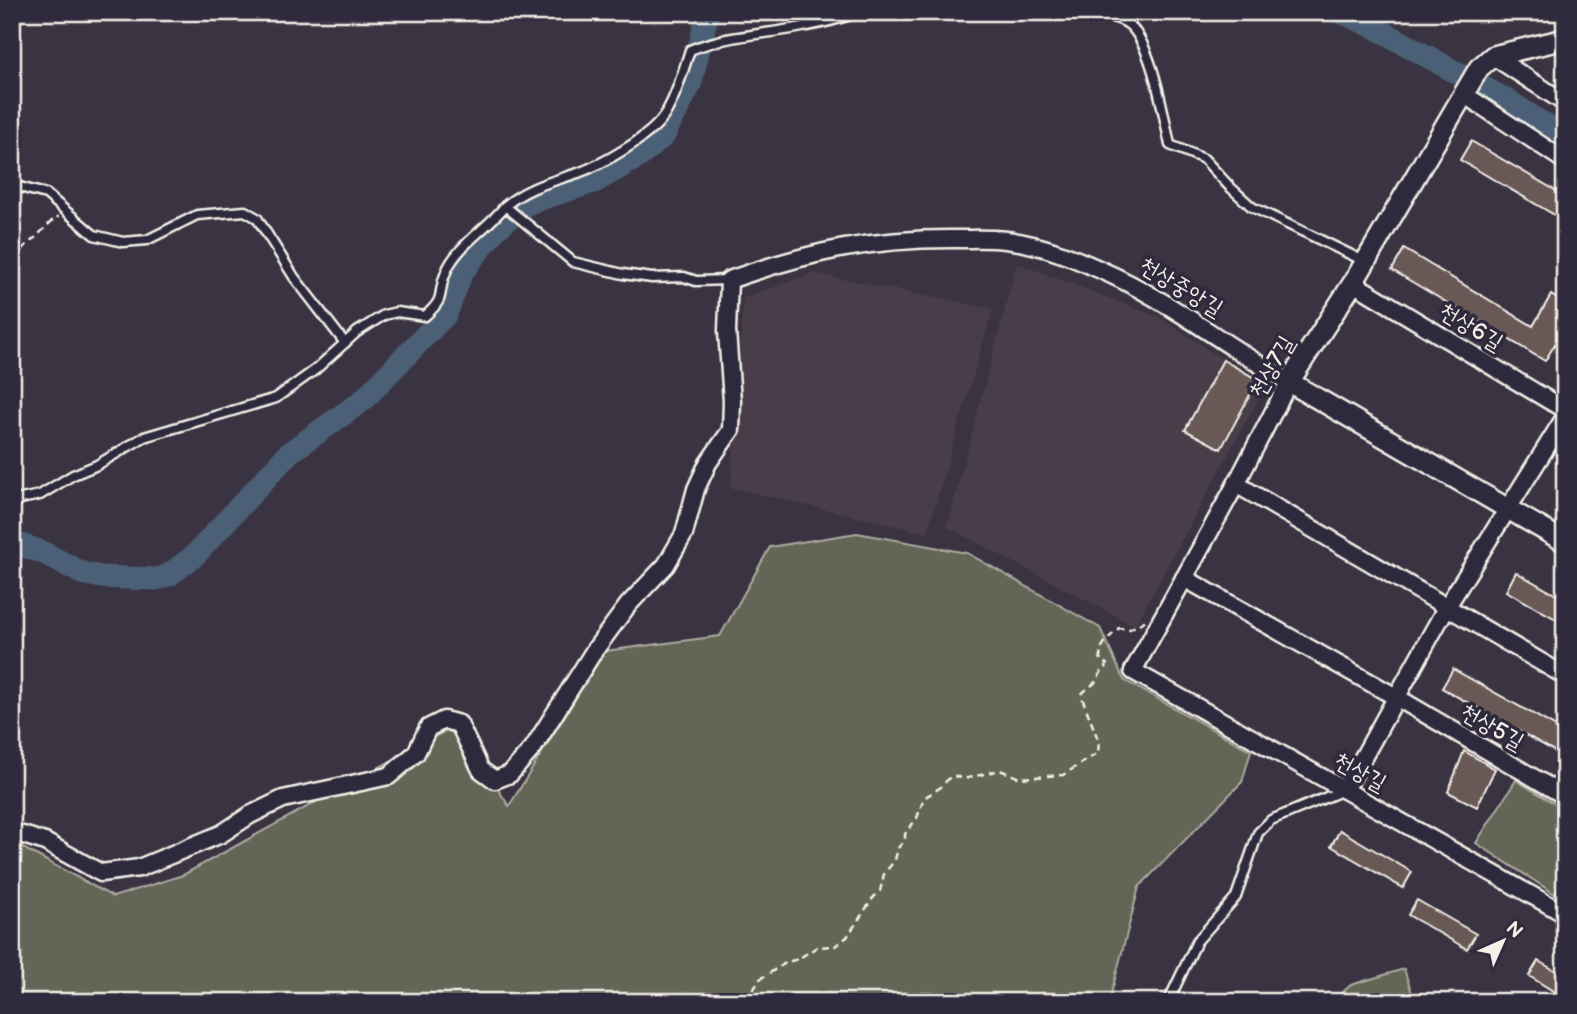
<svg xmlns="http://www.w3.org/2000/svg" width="1577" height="1014" font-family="'Balsamiq Sans','Poor Story',sans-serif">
<rect width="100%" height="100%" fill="#3a3342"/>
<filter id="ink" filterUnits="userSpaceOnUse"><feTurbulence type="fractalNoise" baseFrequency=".0143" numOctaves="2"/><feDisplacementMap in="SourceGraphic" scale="14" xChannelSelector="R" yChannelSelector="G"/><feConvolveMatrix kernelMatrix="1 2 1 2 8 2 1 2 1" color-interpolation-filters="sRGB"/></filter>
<g filter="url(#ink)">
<g fill="#483e48">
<polygon points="1017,263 1159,317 1265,387 1135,626 947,527"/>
<polygon points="813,273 993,309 927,533 731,488 743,298"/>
</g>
<g fill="#646557" stroke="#acaba0" stroke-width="2">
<polygon points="857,533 967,553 1100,628 1124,680 1251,751 1242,782 1139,887 1109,1002 12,1002 12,842 113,897 183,875 456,725 509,806 605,651 720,636 770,547"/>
<polygon points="1516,780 1565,810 1565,878 1555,894 1476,843"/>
<polygon points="1404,969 1415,1002 1331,1002 1351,985"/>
</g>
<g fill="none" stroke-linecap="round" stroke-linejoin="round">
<g stroke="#4b6176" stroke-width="23">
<polyline points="1341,12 1374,27 1510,102 1565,138"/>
<polyline points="12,542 42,552 82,573 101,577 156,579 169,575 194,556 289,453 362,401 446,314 462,272 496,229 528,203 596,181 640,156 664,135 690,85 708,12"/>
</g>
</g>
<g fill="#675956" stroke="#f4f1e8" stroke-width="2">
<polygon points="1471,141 1565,196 1565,221 1460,160"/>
<polygon points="1404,249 1533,326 1551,295 1565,304 1565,327 1545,361 1392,270"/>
<polygon points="1223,360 1258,380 1221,449 1185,430"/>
<polygon points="1516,572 1565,600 1565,624 1506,591"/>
<polygon points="1453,669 1565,732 1565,757 1442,688"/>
<polygon points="1464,751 1495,769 1477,807 1448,792"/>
<polygon points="1340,830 1412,872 1403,888 1331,846"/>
<polygon points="1417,900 1476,934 1467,949 1408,915"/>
<polygon points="1538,961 1565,976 1565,982 1558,994 1529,976"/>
</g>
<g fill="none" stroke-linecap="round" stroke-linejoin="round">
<defs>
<g id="service">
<path d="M1093,12C1103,15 1117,17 1125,22C1151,36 1164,117 1170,145L1204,159L1229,186L1252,207L1364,261"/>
<polyline points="12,185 46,194 94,235 123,242 147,240 197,215 245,211 257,218 294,277 345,343"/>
<path d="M505,206C527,187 551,182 578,173C603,164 650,137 664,116C676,97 683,71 690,50C729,34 766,35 807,26C824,23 842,18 859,12"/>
<path d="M12,504L21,499L40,495L73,475L97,465L144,437L276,398L315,370L357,332L384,315L397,312L425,316C448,296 436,295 446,272C457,245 487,229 505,206L573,262L623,274L652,278L684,277L696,281L729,280"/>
<polyline points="1168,1002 1197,941 1236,897 1258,833 1271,820 1344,790"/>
</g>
<g id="minor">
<polyline points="1493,56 1565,103"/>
<polyline points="1465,95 1565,161"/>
<polyline points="1353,283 1565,410"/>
<polyline points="1236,484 1565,676"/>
<polyline points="1184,578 1396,697 1565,796"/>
<polyline points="1345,790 1446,608 1565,417"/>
<path d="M12,835H23L45,842L101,873L139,868L221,834L250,815L283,799L389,776L416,753L428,728L444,720L459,724L481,770L495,780L510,774L533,748L594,651L628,605L666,565L684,534L696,489L708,463L731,430L732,401L727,331L729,280C809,252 872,238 958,239C973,239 990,238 1006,240C1043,244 1082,261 1116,277C1177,306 1230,349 1289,382L1236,484L1133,671L1565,914"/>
</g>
<polyline id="tertiary" points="1565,39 1493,56 1479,68 1353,283 1289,382 1565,542"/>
</defs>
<use href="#service" stroke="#f4f1e8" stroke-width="13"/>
<use href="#minor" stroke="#f4f1e8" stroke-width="21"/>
<use href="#tertiary" stroke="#f4f1e8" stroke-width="24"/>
<g stroke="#f4f1e8" stroke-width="2.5" stroke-dasharray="7 5" stroke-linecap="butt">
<polyline points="12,257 34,239 56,217 59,217"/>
<path d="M708,1002L727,994L752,992L760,979L787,962L798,959L817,947L835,946L847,937L873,898L880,891L884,874L895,860L898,848L905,840V834L917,818L924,798L941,787L950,777L954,776L964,779L1000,770L1020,778L1063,775L1098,753L1099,742L1081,695C1085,689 1093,686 1097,680C1101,674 1099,672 1106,668L1107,664L1101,661C1097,646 1110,637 1119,628L1130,629L1146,620"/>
</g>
<use href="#service" stroke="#2f2a3d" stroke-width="8"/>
<use href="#minor" stroke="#2f2a3d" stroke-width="16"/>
<use href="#tertiary" stroke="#2f2a3d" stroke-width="19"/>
</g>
</g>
<g text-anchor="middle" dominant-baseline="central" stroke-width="7" stroke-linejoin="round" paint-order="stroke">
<g font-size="23" fill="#f4f1e8" stroke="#2f2a3d">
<text transform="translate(1181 287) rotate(31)">천상중앙길</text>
<text transform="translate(1471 327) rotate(31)">천상6길</text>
<text transform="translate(1272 367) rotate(-60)">천상7길</text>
<text transform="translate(1492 727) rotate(30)">천상5길</text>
<text transform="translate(1360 772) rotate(29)">천상길</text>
</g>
</g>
<rect width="1577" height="1014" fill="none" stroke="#2f2a3d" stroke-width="42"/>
<rect x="21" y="21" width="1535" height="972" fill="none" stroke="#f4f1e8" stroke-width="2.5" filter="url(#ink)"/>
<g transform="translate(1503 941) rotate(45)" stroke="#2f2a3d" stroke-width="5" paint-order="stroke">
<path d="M0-5L12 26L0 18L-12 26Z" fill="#f4f1e8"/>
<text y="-10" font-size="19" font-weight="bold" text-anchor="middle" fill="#f4f1e8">N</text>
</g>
</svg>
